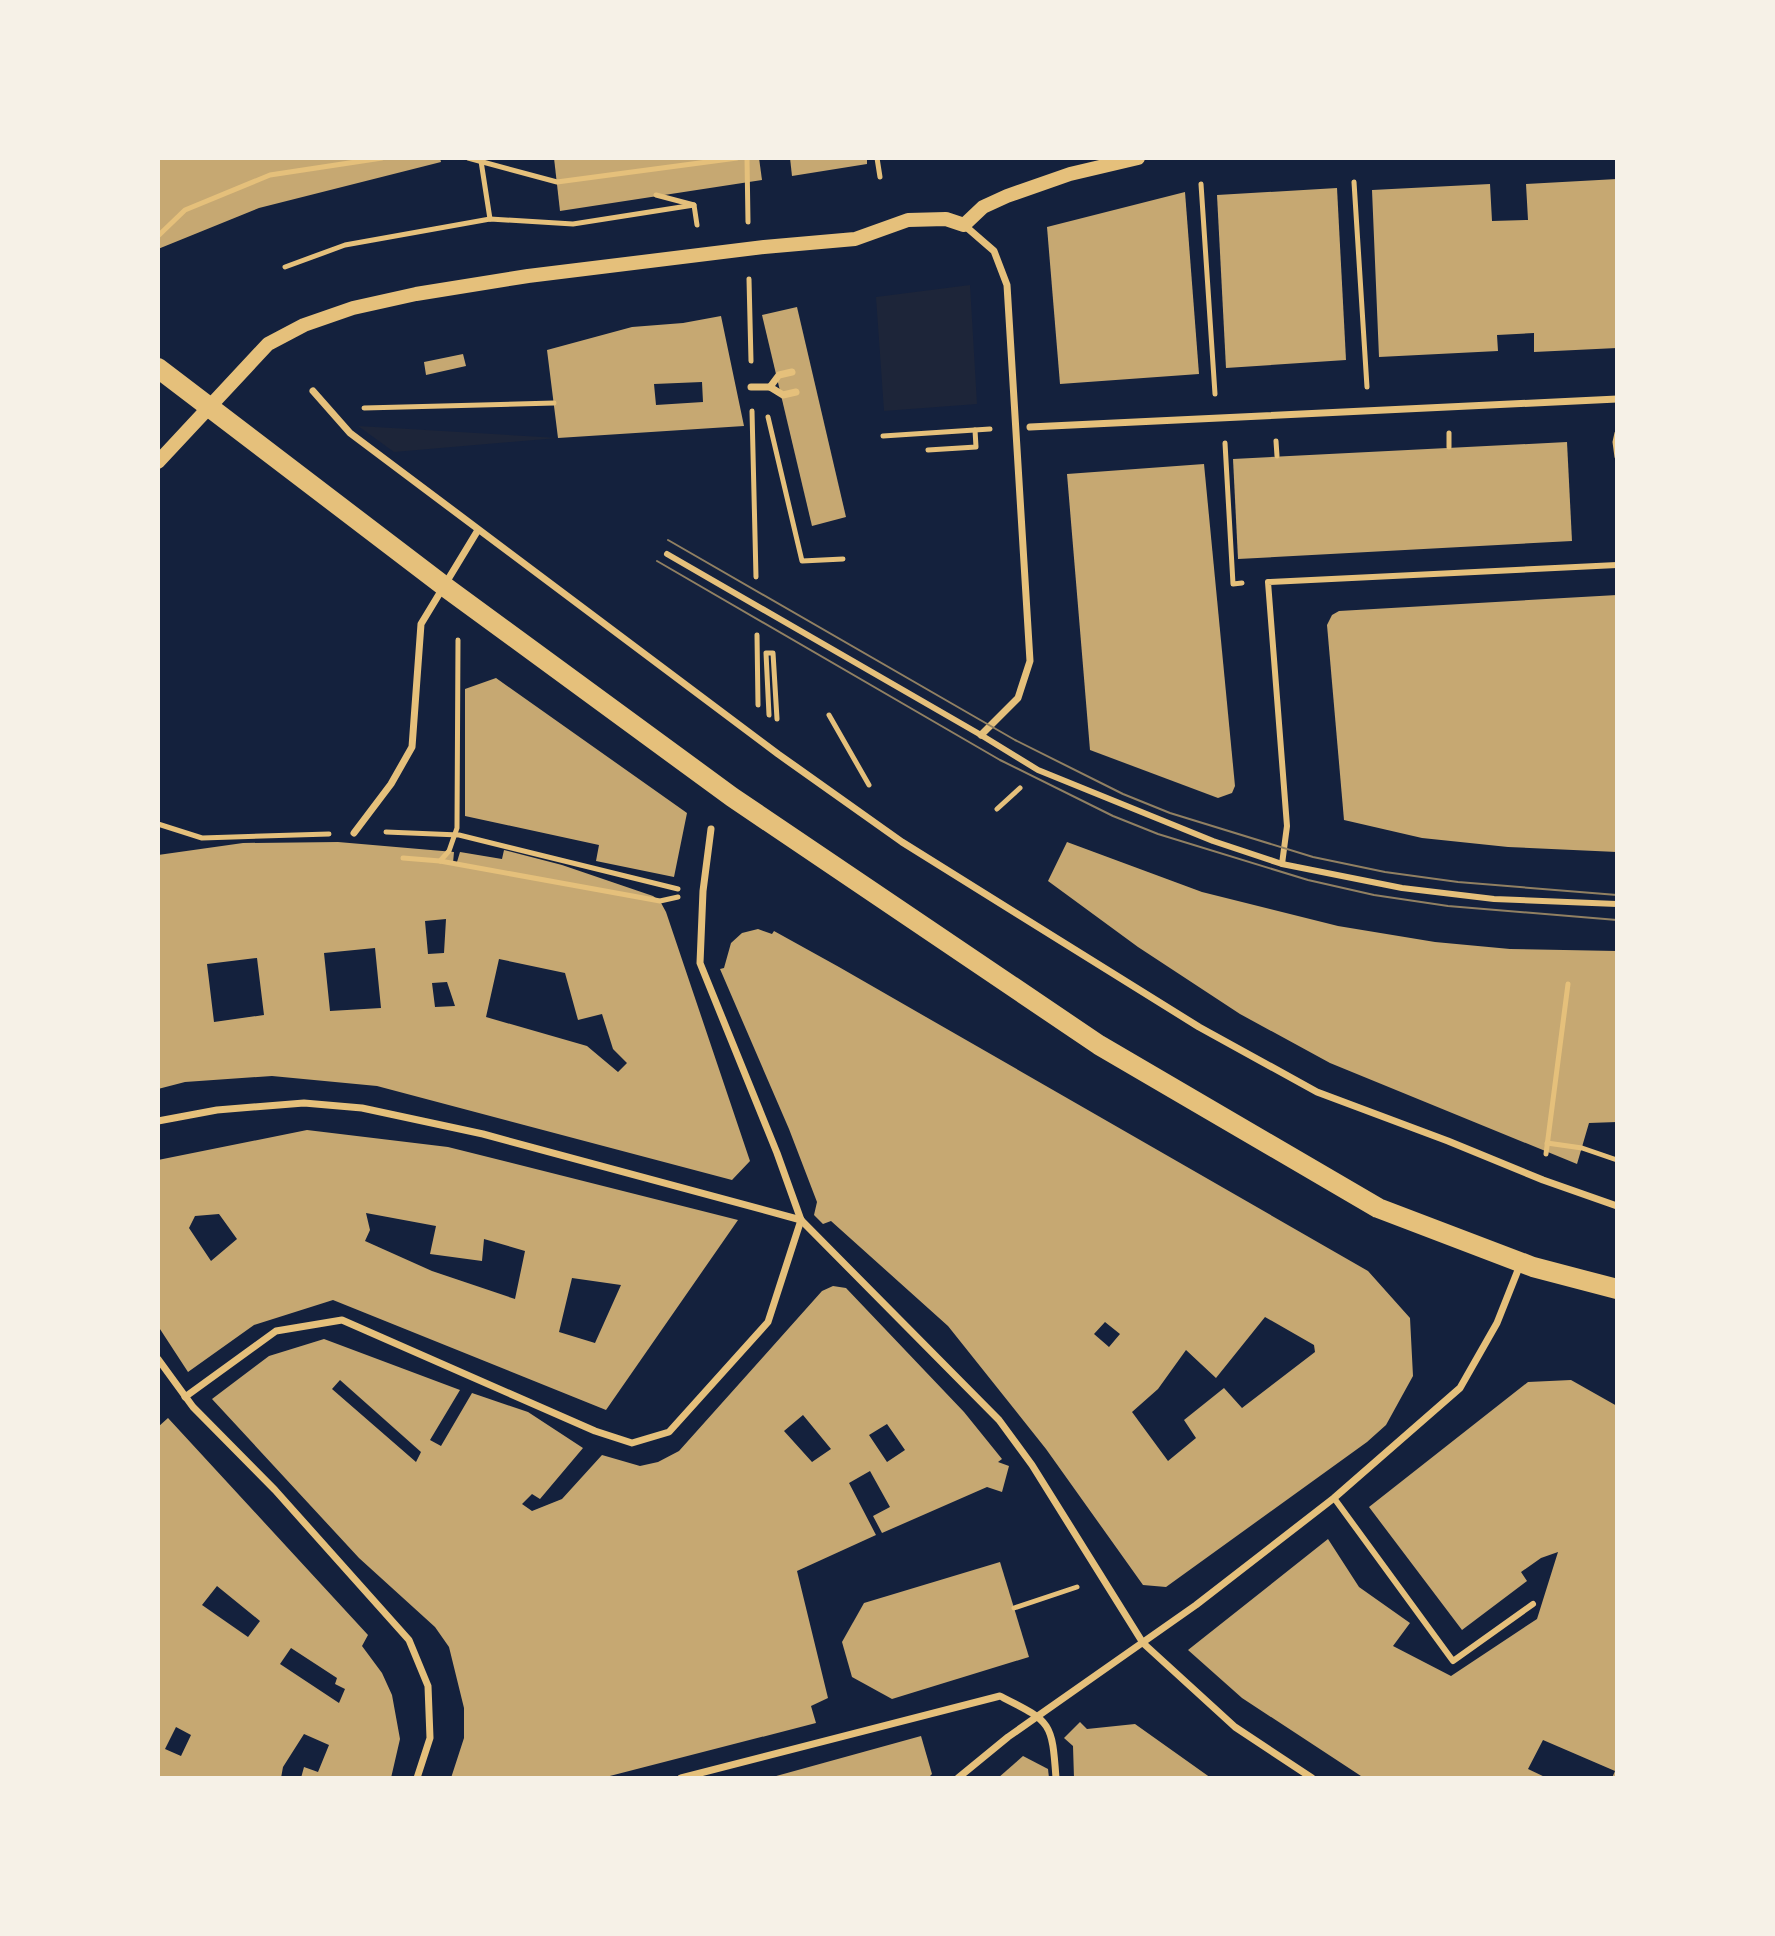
<svg xmlns="http://www.w3.org/2000/svg" width="1775" height="1936" font-family="Bitter,serif">
<rect width="100%" height="100%" fill="#14213d"/>
<g fill="#1d2539">
<polygon points="970,285 977,404 884,411 876,297"/>
<polygon points="358,426 558,438 394,452"/>
</g>
<g fill="#c6a872" fill-rule="evenodd">
<polygon points="158,158 440,158 441,162 259,208 158,249"/>
<polygon points="554,158 759,158 762,180 560,211"/>
<polygon points="790,158 867,158 867,164 792,176"/>
<polygon points="1617,179 1617,348 1534,352 1534,333 1497,335 1498,351 1379,357 1372,190 1490,184 1492,221 1528,220 1526,184"/>
<polygon points="1337,188 1346,360 1226,368 1217,195"/>
<polygon points="1185,192 1199,374 1060,384 1047,227"/>
<polygon points="797,307 846,517 812,526 762,315"/>
<path d="M721,316L744,426L558,438L547,350L632,327L683,323ZM702,382L703,402L656,405L654,384Z"/>
<polygon points="463,354 466,366 426,375 424,362"/>
<polygon points="1567,442 1572,541 1238,559 1233,459"/>
<polygon points="1204,464 1235,786 1232,793 1218,798 1090,750 1067,474"/>
<polygon points="1617,595 1617,852 1508,847 1422,838 1344,820 1327,625 1332,615 1339,611"/>
<polygon points="496,678 687,813 674,877 596,861 599,845 465,816 465,689"/>
<path d="M338,842L454,852L453,863L457,862L460,852L502,859L504,850L562,865L653,896L660,901L666,912L750,1161L732,1180L377,1086L272,1076L185,1082L158,1089V855L243,843ZM446,919L444,953L428,954L425,921ZM375,948L381,1008L330,1011L324,953ZM257,958L264,1015L214,1022L207,964ZM499,959L565,973L578,1020L602,1014L613,1049L627,1063L618,1072L587,1046L486,1017ZM447,982L455,1006L435,1007L432,983Z"/>
<polygon points="1067,842 1202,892 1338,926 1435,942 1510,949 1617,951 1617,1122 1589,1123 1577,1164 1330,1063 1240,1014 1138,947 1048,881"/>
<path d="M758,929L772,934L774,931L839,967L1368,1271L1410,1318L1413,1376L1386,1425L1367,1442L1166,1587L1143,1585L1046,1449L948,1326L831,1221L823,1224L814,1215L817,1202L789,1129L720,969L724,968L731,943L742,933ZM1265,1317L1314,1345L1315,1352L1242,1408L1224,1388L1184,1420L1196,1438L1168,1461L1132,1412L1158,1389L1186,1350L1216,1378ZM1105,1322L1120,1334L1109,1347L1094,1334Z"/>
<path d="M307,1130L448,1147L738,1220L606,1410L333,1300L254,1325L188,1372L158,1326V1160ZM366,1213L436,1226L430,1254L482,1261L484,1239L525,1251L515,1299L432,1271L365,1241L370,1230ZM219,1214L237,1239L211,1261L189,1228L195,1216ZM572,1278L621,1285L595,1343L559,1332Z"/>
<path d="M833,1286L846,1288L964,1412L1002,1459L998,1462L1009,1466L1002,1492L987,1487L882,1533L873,1516L890,1507L870,1471L849,1483L876,1535L797,1571L828,1698L811,1706L816,1723L602,1778H451L464,1738V1708L449,1647L435,1627L359,1558L212,1399L269,1356L324,1339L460,1390L430,1440L441,1446L472,1393L528,1412L583,1448L540,1499L532,1494L522,1504L532,1511L562,1499L602,1455L640,1466L658,1462L679,1451L822,1291ZM340,1380L421,1452L416,1462L332,1389ZM803,1415L831,1449L812,1462L784,1431ZM887,1424L905,1450L887,1462L869,1435Z"/>
<polygon points="1571,1380 1617,1406 1617,1778 1612,1778 1615,1771 1543,1740 1528,1769 1547,1778 1364,1778 1242,1698 1188,1650 1328,1539 1359,1587 1410,1623 1393,1646 1451,1676 1537,1619 1558,1552 1541,1558 1521,1572 1527,1581 1462,1630 1369,1507 1528,1382"/>
<path d="M168,1418L368,1635L362,1646L382,1673L392,1695L400,1739L391,1778H301L304,1767L318,1772L329,1745L304,1734L283,1767L281,1778H158V1427ZM217,1586L260,1621L248,1637L202,1605ZM291,1648L337,1678L335,1684L345,1689L339,1703L280,1664ZM176,1727L191,1735L181,1756L165,1749Z"/>
<polygon points="1000,1562 1029,1657 892,1699 852,1677 842,1642 864,1603"/>
<polygon points="1080,1722 1087,1729 1135,1724 1211,1778 1074,1778 1073,1746 1064,1738"/>
<polygon points="921,1736 932,1774 928,1778 769,1778"/>
<polygon points="1023,1756 1048,1769 1049,1778 998,1778"/>
</g>
<g fill="none" stroke-linecap="round" stroke-linejoin="round">
<g stroke="#e5c07b" stroke-width="5">
<polyline points="468,158 557,182 737,158"/>
<polyline points="747,158 748,222"/>
<polyline points="877,158 880,177"/>
<polyline points="481,161 490,219"/>
<polyline points="1354,182 1367,387"/>
<polyline points="1201,184 1215,394"/>
<polyline points="656,195 694,205 697,225"/>
<polyline points="158,236 185,210 270,175 382,158"/>
<polyline points="285,267 345,245 490,219 573,224 694,205"/>
<polyline points="749,279 751,361"/>
<polyline points="364,408 554,403"/>
<polyline points="752,411 756,577"/>
<polyline points="768,417 802,561 843,559"/>
<polyline points="1449,433 1449,447"/>
<polyline points="1617,433 1615,442 1617,457"/>
<polyline points="883,436 990,429"/>
<polyline points="1276,441 1277,456"/>
<polyline points="1225,443 1233,584 1242,583"/>
<polyline points="928,450 976,447 975,430"/>
<polyline points="757,635 758,705"/>
<polyline points="769,715 766,653 773,653 777,719"/>
<polyline points="829,715 869,785"/>
<polyline points="997,809 1020,788"/>
<polyline points="158,824 202,838 329,834"/>
<polyline points="386,832 459,835 678,889"/>
<polyline points="403,858 440,861 660,901 678,897"/>
<polyline points="440,861 449,851 457,828 458,640"/>
<polyline points="1547,1143 1582,1148 1617,1160"/>
<polyline points="1546,1154 1568,984"/>
<polyline points="1014,1608 1077,1587"/>
</g>
<g stroke="#e5c07b" stroke-width="6">
<polyline points="667,554 981,735 1038,770 1213,841 1282,864 1402,888 1494,899 1617,904"/>
<polyline points="1282,864 1287,826 1268,582 1617,565"/>
<polyline points="1334,1498 1453,1661 1533,1604"/>
</g>
<g stroke="#e5c07b" stroke-width="7">
<polyline points="964,225 994,251 1007,285 1030,661 1018,698 981,735"/>
<polyline points="792,372 779,375 770,387 783,395 796,392"/>
<polyline points="751,387 770,387"/>
<polyline points="313,391 350,433 778,754 902,842 1199,1027 1317,1092 1448,1141 1543,1180 1617,1206"/>
<polyline points="1030,427 1617,399"/>
<polyline points="711,829 703,891 700,963 777,1153 801,1220 999,1420 1032,1465 1143,1643 1235,1727 1312,1778"/>
<polyline points="354,833 391,784 412,747 421,624 478,530"/>
<polyline points="158,1121 217,1110 304,1103 362,1108 483,1134 801,1220"/>
<polyline points="158,1359 193,1407 275,1490 409,1640 428,1686 430,1738 417,1778"/>
<polyline points="185,1397 276,1331 342,1320 595,1431 632,1443 669,1432 768,1322 801,1220"/>
<path d="M681,1778L1000,1696C1051,1722 1052,1721 1056,1778"/>
<polyline points="958,1778 1008,1737 1196,1605 1334,1498 1460,1388 1497,1323 1520,1265"/>
</g>
<polyline stroke="#e5c07b" stroke-width="14" points="158,462 268,344 304,325 353,308 416,294 528,276 764,247 855,239 908,220 946,219 964,225 983,207 1007,196 1070,174 1138,158"/>
<polyline stroke="#e5c07b" stroke-width="20" points="158,368 448,589 732,797 1099,1045 1378,1208 1533,1267 1617,1289"/>
<g stroke="#918062" stroke-width="2">
<polyline points="668,540 1015,740 1123,794 1170,813 1313,857 1385,872 1458,882 1617,895"/>
<polyline points="657,561 1000,760 1113,816 1158,834 1308,880 1374,895 1448,906 1617,920"/>
</g>
</g>
<rect width="1775" height="1936" fill="none" stroke="#f6f1e7" stroke-width="320"/>
</svg>
